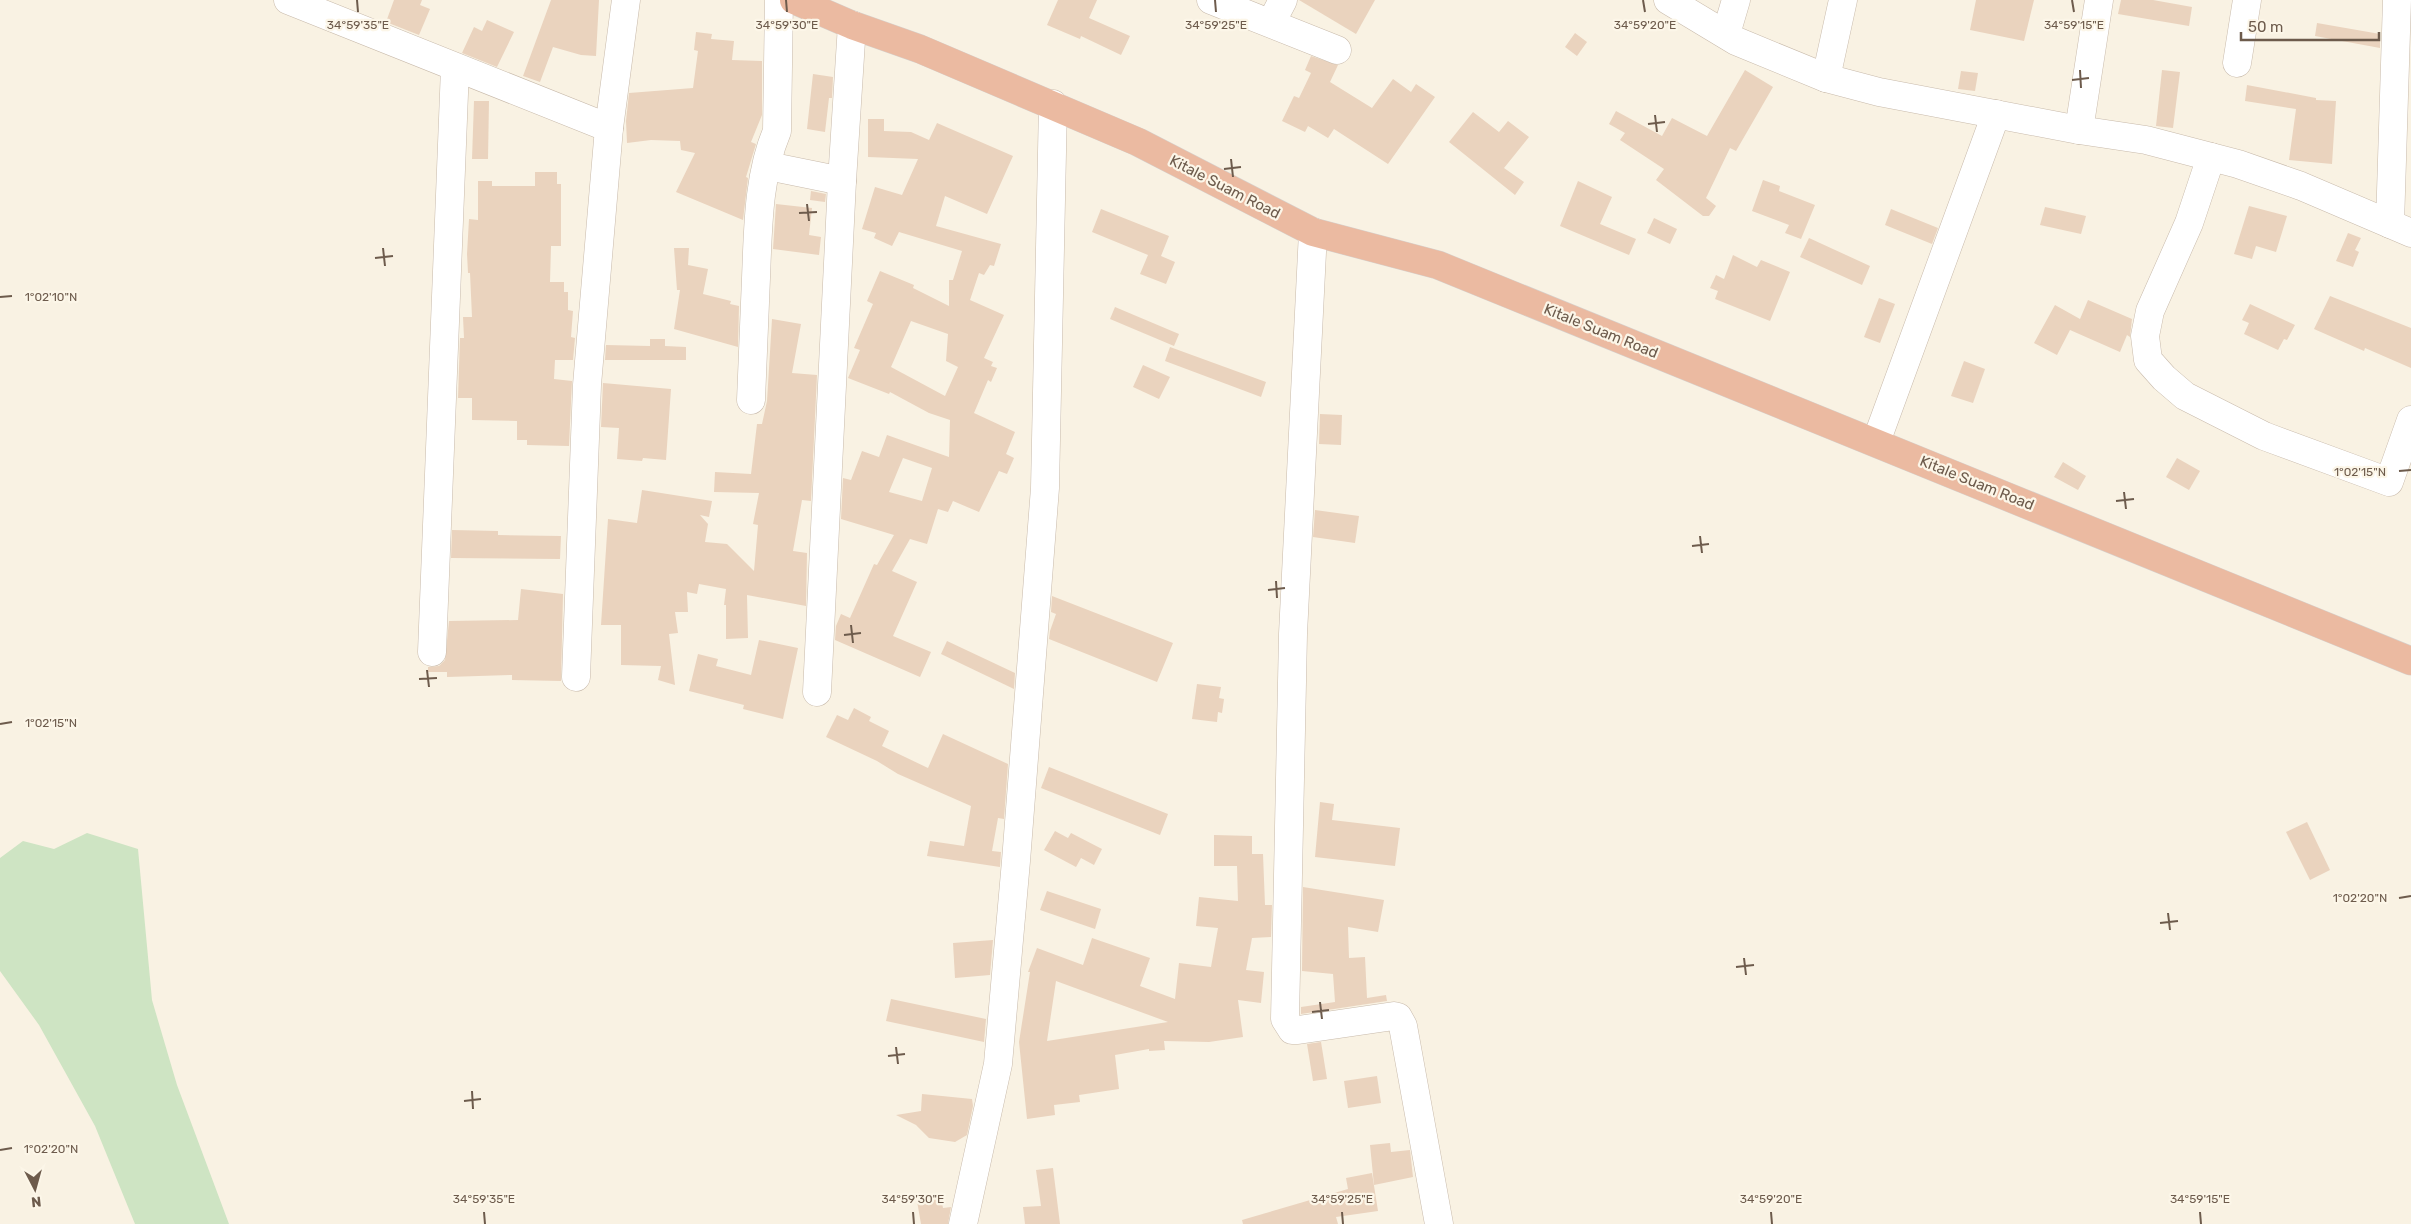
<svg xmlns="http://www.w3.org/2000/svg" width="2411" height="1224" font-family="Rubik,sans-serif">
<rect width="100%" height="100%" fill="#f9f2e3"/>
<polygon fill="#cee4c3" points="87,833 138,849 152,1000 177,1085 229,1224 135,1224 95,1126 39,1025 0,971 0,858 23,841 54,849"/>
<g fill="#ead3be" fill-rule="evenodd">
<polygon points="394,0 422,0 420,5 430,9 419,35 386,22"/>
<polygon points="551,0 599,0 596,56 581,55 553,47 540,82 523,76"/>
<polygon points="1058,0 1097,0 1089,18 1130,36 1121,55 1081,36 1080,39 1047,25"/>
<polygon points="1299,0 1375,0 1356,34"/>
<polygon points="1976,0 2034,0 2024,41 1970,30"/>
<polygon points="2121,0 2153,0 2192,7 2189,26 2118,14"/>
<polygon points="487,20 514,32 497,67 462,53 474,27 482,31"/>
<polygon points="2317,23 2380,34 2380,48 2315,36"/>
<polygon points="696,32 712,34 711,39 734,41 732,60 762,61 762,115 751,142 756,144 746,177 748,178 743,220 676,192 695,153 681,150 680,141 651,140 627,143 626,121 629,93 693,88 698,51 694,50"/>
<polygon points="1575,33 1587,42 1577,56 1565,47"/>
<polygon points="1311,56 1338,65 1330,82 1372,108 1393,79 1411,92 1416,84 1435,97 1388,164 1334,129 1328,138 1308,126 1305,132 1282,121 1294,96 1299,98 1311,73 1305,70"/>
<polygon points="1745,70 1773,87 1736,151 1730,148 1706,198 1716,206 1709,216 1703,216 1656,180 1664,169 1620,140 1625,133 1609,124 1616,111 1662,136 1672,118 1707,136"/>
<polygon points="2162,70 2180,72 2173,128 2156,126"/>
<polygon points="1961,71 1978,73 1975,91 1958,89"/>
<polygon points="813,74 833,77 832,98 829,98 825,132 807,129"/>
<polygon points="2247,85 2316,98 2316,100 2336,101 2332,164 2289,160 2296,109 2245,101"/>
<polygon points="474,101 489,101 488,159 472,159"/>
<polygon points="1473,112 1499,132 1508,121 1529,137 1504,168 1524,182 1515,195 1449,142"/>
<path d="M868,119H884V131L911,132L929,140L937,123L1013,156L987,214L945,196L936,226L1001,244L994,266L990,265L984,275L979,273L970,300L1004,315L984,358L993,362L991,366L997,368L991,382L988,380L974,413L1015,432L1006,454L1014,458L1007,474L999,471L979,512L953,501L948,512L938,509L927,544L910,539L892,571L917,582L893,636L931,652L920,677L835,640L836,626L841,614L850,618L874,564L877,565L894,535L841,519L843,478L851,480L862,451L879,457L887,435L949,457L950,420L929,413L890,392L889,394L848,378L860,350L854,348L873,304L867,301L880,271L914,285L913,288L949,306V280H953L962,251L899,232L892,246L874,238L876,233L862,229L875,187L902,195L918,159L868,157ZM911,321L948,334L946,361L958,367L945,396L891,367ZM903,458L932,468L922,501L889,492Z"/>
<polygon points="535,172 557,172 557,184 561,184 561,246 551,246 550,282 564,282 564,292 568,292 568,310 573,311 571,337 575,338 573,360 555,360 554,379 572,381 569,446 527,445 527,440 517,440 517,421 472,420 472,398 458,398 460,338 464,338 463,317 472,317 470,273 468,273 467,254 469,219 478,220 478,181 492,181 492,186 535,186"/>
<polygon points="1763,180 1780,186 1779,191 1815,205 1801,239 1785,233 1789,225 1752,211"/>
<polygon points="1578,181 1612,197 1600,224 1636,239 1629,255 1560,226"/>
<polygon points="811,191 826,194 825,202 810,200"/>
<polygon points="776,204 812,208 809,235 821,237 819,255 773,249"/>
<polygon points="2249,206 2287,216 2276,252 2256,246 2252,259 2234,254"/>
<polygon points="2045,207 2086,216 2081,234 2040,225"/>
<polygon points="1101,209 1169,236 1161,256 1175,262 1166,284 1140,274 1148,255 1092,232"/>
<polygon points="1891,209 1938,228 1932,244 1885,225"/>
<polygon points="1654,218 1677,229 1670,244 1647,233"/>
<polygon points="2348,233 2361,238 2355,250 2359,252 2353,267 2336,261"/>
<polygon points="1809,238 1870,266 1862,285 1800,257"/>
<polygon points="674,248 689,248 688,265 708,269 703,294 731,301 730,304 739,306 738,347 674,329 680,290 677,290"/>
<polygon points="1733,255 1757,267 1761,260 1790,272 1770,321 1715,299 1718,291 1710,288 1716,275 1724,279"/>
<polygon points="2330,296 2411,328 2411,368 2365,348 2364,351 2314,329"/>
<polygon points="1879,298 1895,304 1880,343 1864,337"/>
<polygon points="2088,300 2132,319 2130,337 2127,335 2120,352 2070,330 2057,355 2034,343 2055,305 2080,319"/>
<polygon points="2250,304 2295,325 2287,340 2284,339 2278,350 2244,334 2249,323 2242,320"/>
<polygon points="1115,307 1179,334 1174,346 1110,319"/>
<polygon points="772,319 801,324 792,373 817,375 811,501 802,500 793,551 807,553 806,606 747,595 748,638 726,639 726,605 724,605 726,589 699,584 697,594 687,592 688,612 675,612 678,633 669,634 675,685 658,680 661,666 621,665 621,625 601,625 608,519 637,523 642,490 712,501 709,517 700,515 708,524 705,542 727,544 754,571 758,525 753,524 759,493 714,492 715,472 751,474 757,424 762,424 767,401"/>
<polygon points="650,339 665,339 665,346 686,347 686,360 605,360 606,345 650,346"/>
<polygon points="1170,347 1266,382 1261,397 1165,361"/>
<polygon points="1964,361 1985,369 1973,403 1951,396"/>
<polygon points="1143,365 1170,377 1159,399 1133,387"/>
<polygon points="603,383 671,389 666,460 643,458 642,461 617,459 619,428 601,427"/>
<polygon points="1320,414 1342,415 1341,445 1319,444"/>
<polygon points="2177,458 2200,471 2189,490 2166,477"/>
<polygon points="2063,462 2086,476 2078,490 2054,477"/>
<polygon points="1315,510 1359,516 1355,543 1313,537"/>
<polygon points="452,530 498,531 498,535 561,536 560,559 451,558"/>
<polygon points="521,589 563,594 561,681 512,680 512,675 447,677 447,672 428,672 428,667 439,666 445,660 449,621 518,620"/>
<polygon points="1052,596 1173,643 1157,682 1049,639 1050,631 1056,614 1051,612"/>
<polygon points="759,640 798,648 783,719 743,709 744,705 689,691 698,654 718,659 716,666 751,675"/>
<polygon points="947,641 1015,673 1014,689 941,654"/>
<polygon points="1197,684 1221,687 1219,698 1224,699 1222,713 1218,712 1217,722 1192,719"/>
<polygon points="854,708 871,717 869,721 889,731 882,746 928,768 943,734 1008,764 1004,819 998,818 992,851 1001,852 1000,867 927,856 930,841 964,846 971,806 898,774 877,761 826,737 837,715 848,720"/>
<polygon points="1049,767 1168,814 1160,835 1041,788"/>
<polygon points="1320,802 1334,804 1332,820 1400,828 1395,866 1315,857"/>
<polygon points="2307,822 2330,870 2310,880 2286,832"/>
<polygon points="1055,831 1068,838 1071,833 1102,849 1094,865 1081,858 1076,867 1044,850"/>
<path d="M1214,835L1252,836V854H1263L1265,905H1272L1271,937L1252,938L1246,970L1264,972L1261,1003L1238,1000L1243,1037L1209,1042L1164,1041L1165,1050L1149,1051V1049L1115,1055L1119,1089L1079,1095L1080,1102L1054,1105L1055,1115L1027,1119L1019,1042L1030,972H1028L1037,948L1083,965L1092,938L1150,958L1140,986L1175,999L1179,963L1211,967L1218,928L1196,926L1199,897L1238,901L1237,866H1214ZM1056,981L1168,1022L1047,1041Z"/>
<polygon points="1303,887 1384,900 1378,932 1348,927 1349,958 1365,957 1367,998 1386,995 1387,1001 1301,1014 1301,1007 1335,1002 1333,974 1302,971"/>
<polygon points="1047,891 1101,909 1095,929 1040,910"/>
<polygon points="993,940 990,975 955,978 953,943"/>
<polygon points="891,999 986,1019 984,1042 886,1021"/>
<polygon points="1321,1042 1327,1079 1313,1081 1307,1044"/>
<polygon points="1377,1076 1381,1103 1348,1108 1344,1081"/>
<polygon points="922,1094 972,1099 973,1106 967,1135 955,1142 929,1138 916,1125 896,1115 921,1111"/>
<polygon points="1390,1143 1391,1152 1410,1150 1413,1177 1374,1185 1370,1145"/>
<polygon points="1053,1168 1060,1224 1025,1224 1023,1207 1041,1206 1036,1170"/>
<polygon points="1372,1173 1378,1211 1336,1217 1338,1224 1243,1224 1242,1220 1348,1189 1346,1178"/>
<polygon points="941,1198 943,1208 951,1207 948,1224 921,1224 917,1201"/>
</g>
<g fill="none" stroke-linecap="round" stroke-linejoin="round">
<defs>
<g id="minor">
<polyline points="288,0 609,128"/>
<polyline points="1211,0 1337,50"/>
<polyline points="1668,0 1736,41 1826,78 1879,92 2079,130 2146,140 2238,164 2301,186 2411,233"/>
<polyline points="1271,23 1283,0"/>
<polyline points="1726,34 1736,0"/>
<polyline points="2237,63 2247,0"/>
<polyline points="1826,78 1843,0"/>
<polyline points="2079,130 2099,0"/>
<polyline points="2211,157 2189,223 2150,311 2145,336 2148,360 2164,378 2185,396 2264,436 2389,482 2411,420"/>
<polyline points="768,166 842,181"/>
<polyline points="2390,224 2397,0"/>
<polyline points="1313,232 1293,634 1285,1019 1292,1030 1298,1030 1394,1016 1398,1017 1403,1026 1439,1224"/>
<path d="M751,400C753,359 754,318 756,278C758,229 758,176 777,131L779,0"/>
<polyline points="1876,442 1996,114"/>
<polyline points="432,652 455,68"/>
<polyline points="576,677 587,385 609,128 626,0"/>
<polyline points="817,692 842,181 852,25"/>
<polyline points="963,1224 998,1064 1016,861 1045,488 1053,104"/>
</g>
<polyline id="highway" points="794,0 852,25 920,49 1138,142 1313,232 1438,265 2411,661"/>
</defs>
<use href="#minor" stroke="#c8baab" stroke-width="29"/>
<use href="#highway" stroke="#d6d1cd" stroke-width="29"/>
<use href="#minor" stroke="#fff" stroke-width="28"/>
<use href="#highway" stroke="#ebbaa1" stroke-width="28"/>
</g>
<path fill="none" stroke="#6d5b4c" stroke-width="2" d="M357,0L358,12M786,0L787,12M1215,0L1216,12M1643,0L1645,12M2072,0L2074,12M2080,70L2081,88M2072,80L2089,78M1655,115L1657,132M1648,124L1665,122M1231,159L1233,177M1224,169L1241,167M807,204L809,221M799,213L817,212M383,248L385,266M375,258L393,256M0,297L12,296M2399,471L2411,470M2124,492L2126,509M2116,501L2134,499M1700,536L1702,553M1692,546L1709,544M1276,581L1277,598M1268,590L1285,588M851,625L853,643M844,635L861,633M427,670L429,687M419,679L437,678M0,724L12,722M2399,898L2411,896M2168,913L2170,930M2160,923L2178,921M1744,958L1746,975M1736,967L1754,965M1320,1002L1322,1019M1312,1012L1329,1010M896,1047L898,1064M888,1056L905,1054M472,1091L473,1109M464,1101L481,1099M0,1150L12,1148M484,1212L485,1224M913,1212L914,1224M1342,1212L1343,1224M1771,1212L1772,1224M2200,1212L2201,1224"/>
<g text-anchor="middle" dominant-baseline="central" stroke-width="4.5" stroke-linejoin="round" paint-order="stroke">
<g font-size="15" fill="#6d5b4c" stroke="#fcf6e8">
<text transform="translate(1225 187) rotate(27)">Kitale Suam Road</text>
<text transform="translate(1601 331) rotate(22)">Kitale Suam Road</text>
<text transform="translate(1977 483) rotate(22)">Kitale Suam Road</text>
</g>
</g>
<g font-size="12" text-anchor="middle" fill="#6d5b4c" stroke="#fcf6e8" stroke-width="4.5" stroke-linejoin="round" paint-order="stroke">
<text x="358" y="29">34°59'35"E</text>
<text x="787" y="29">34°59'30"E</text>
<text x="1216" y="29">34°59'25"E</text>
<text x="1645" y="29">34°59'20"E</text>
<text x="2074" y="29">34°59'15"E</text>
<text x="51" y="301">1°02'10"N</text>
<text x="2360" y="476">1°02'15"N</text>
<text x="51" y="727">1°02'15"N</text>
<text x="2360" y="902">1°02'20"N</text>
<text x="51" y="1153">1°02'20"N</text>
<text x="484" y="1203">34°59'35"E</text>
<text x="913" y="1203">34°59'30"E</text>
<text x="1342" y="1203">34°59'25"E</text>
<text x="1771" y="1203">34°59'20"E</text>
<text x="2200" y="1203">34°59'15"E</text>
</g>
<g transform="translate(35 1189) rotate(174)" stroke="#fcf6e8" stroke-width="4" paint-order="stroke">
<path d="M0-4L9 19L0 12L-9 19Z" fill="#6d5b4c"/>
<text y="-8" font-size="14" font-weight="bold" text-anchor="middle" fill="#6d5b4c">N</text>
</g>
<path d="M2241 32v8h138v-8" fill="none" stroke="#6d5b4c" stroke-width="2.5"/>
<text x="2248" y="32" font-size="15" fill="#6d5b4c" stroke="#fcf6e8" stroke-width="4" paint-order="stroke">50 m</text>
</svg>
